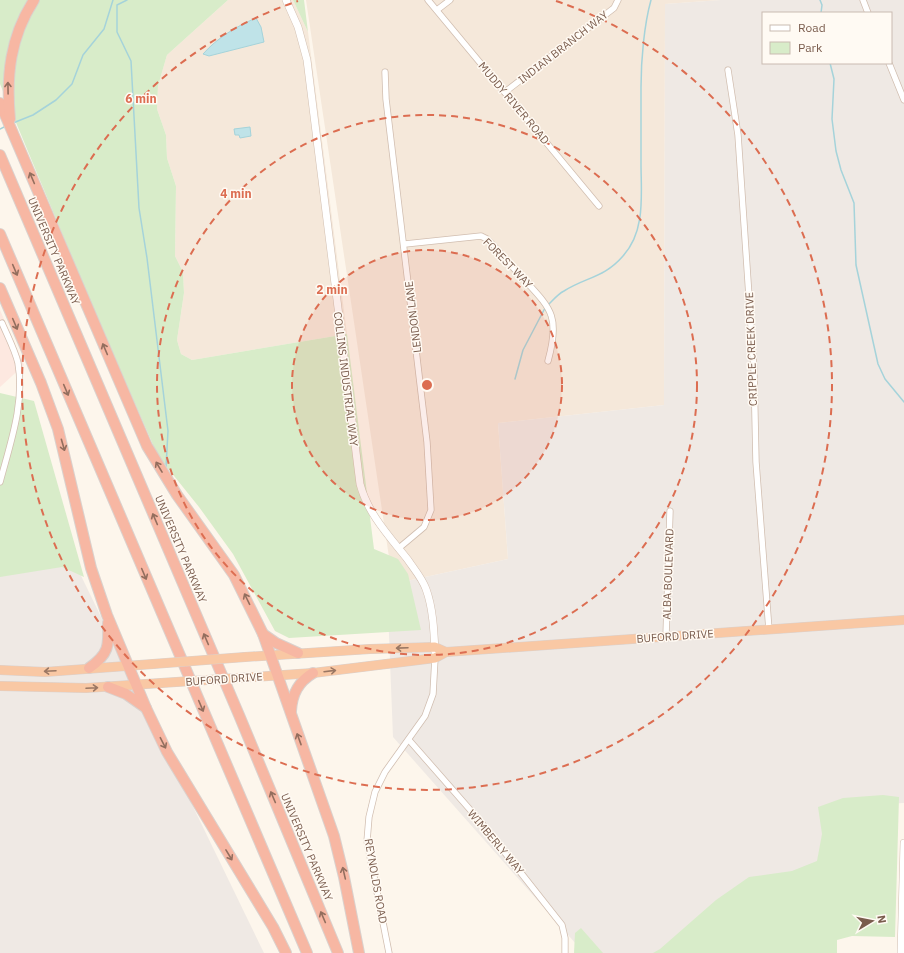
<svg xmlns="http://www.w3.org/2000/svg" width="904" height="953" font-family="'IBM Plex Sans',sans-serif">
<rect width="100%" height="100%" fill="#fdf6ec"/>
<g fill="#f5e8da">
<polygon points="228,0 293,0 308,32 347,334 192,360 181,354 177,340 184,293 183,272 175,256 176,186 167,158 166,135 157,109 158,86 167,55"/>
<polygon points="306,0 721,0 665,4 664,405 498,423 508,559 393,584"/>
</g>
<polygon fill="#fde8e0" points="0,310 24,365 0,387"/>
<g fill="#efe9e4" fill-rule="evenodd">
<path d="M721,0H904V803L831,806V870L677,953H584L393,737L387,584H393L508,559L498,423L664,405L665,4ZM763,13H891V63H763Z"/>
<polygon points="71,555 264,953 0,953 0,572"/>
</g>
<g fill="#d8ecc9">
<polygon points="0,0 228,0 167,55 158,86 157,109 166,135 167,158 176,186 175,256 183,272 184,293 177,340 181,354 192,360 347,334 374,549 398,559 408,574 421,630 289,638 275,631 233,554 199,507 158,456 98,320 0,84"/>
<polygon points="293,0 304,0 308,32"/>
<polygon points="0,393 34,401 84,577 62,567 0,577"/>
<polygon points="883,795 899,797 895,937 852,936 837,940 837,953 653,953 660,949 716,900 749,877 792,871 817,861 822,834 818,807 843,798"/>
<polygon points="581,928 603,953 574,953 575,933"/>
</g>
<g fill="#bfe3e8" stroke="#a5d3da">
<path d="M256,18L261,27L264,42L209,56L203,54C217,38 237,26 256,18Z"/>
<polygon points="250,127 251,136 240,138 239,135 235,135 234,129"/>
</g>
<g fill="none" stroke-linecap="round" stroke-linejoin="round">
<g stroke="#a5d3da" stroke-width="1.5">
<polyline points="127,0 117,5 117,32 131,61 139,208 147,258 168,431 166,467"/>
<polyline points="820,0 822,5 821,13"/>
<polyline points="830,63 834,79 832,119 836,151 841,170 854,203 856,265 878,364 885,379 904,402"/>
<polyline points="13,123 33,115 56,100 72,84 83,55 104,29 113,0"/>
<polyline points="0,129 6,126"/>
<path d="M548,305C553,300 558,294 564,291C586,277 604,278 623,256C646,231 641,194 641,163C641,138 641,112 641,87C641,61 644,25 651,0"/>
<polyline points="515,379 523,350 545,308"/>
</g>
<defs>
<g id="minor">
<polyline points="428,0 599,206"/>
<polyline points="863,0 868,13"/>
<polyline points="437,10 450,0"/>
<polyline points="889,63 904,100"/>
<polyline points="728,70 738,135 754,370 756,462 769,630"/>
<polyline points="385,72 386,99 427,442 431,510 424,527 399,548"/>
<polyline points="505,92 614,8 618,0"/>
<path d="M405,244L481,236L487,239C499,250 508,263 520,275C550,308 561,314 548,361"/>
<path d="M0,482C10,444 25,403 18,363C15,350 7,335 2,323"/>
<polyline points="666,636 670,511"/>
<polyline points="409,740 480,821 562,925 565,938 565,953"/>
<polyline points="389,953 367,841 369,817 375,792 385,772 425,716 433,694 435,658"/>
</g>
<g id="tertiary">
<path d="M286,0L298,27L307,60L360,484C368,514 389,536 408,560C414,569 422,578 426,589C433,608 434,631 435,652"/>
<polyline points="901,953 904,843"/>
</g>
<g id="trunk">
<polyline points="245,657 370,649 435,647 446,652"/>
<polyline points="0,670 45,672 153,664"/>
<polyline points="253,677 313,673 435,658 446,652 904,620"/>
<polyline points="0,686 86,688 161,683"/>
</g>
<g id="motorway">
<polyline points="0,103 147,446 177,495 234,575 263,634 334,836 344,877 359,953"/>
<path d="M10,119C6,76 10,37 34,0"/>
<polyline points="0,155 239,715 338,953"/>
<polyline points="0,234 307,953"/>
<polyline points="0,288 41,383 58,429 91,568 107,615 146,708 167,752 273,927 286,953"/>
<polyline points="263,634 276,643 298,653"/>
<path d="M89,668C109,654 109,646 108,623"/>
<polyline points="108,687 126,694 146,708"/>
<path d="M291,711C292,694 298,682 313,673"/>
</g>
</defs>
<use href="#minor" stroke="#d1beb0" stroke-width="7"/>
<use href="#tertiary" stroke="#d1beb0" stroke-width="8"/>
<use href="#trunk" stroke="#dad1cd" stroke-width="10"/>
<use href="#motorway" stroke="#dad1cd" stroke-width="12"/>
<use href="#minor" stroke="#fff" stroke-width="5.5"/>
<use href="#tertiary" stroke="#fff" stroke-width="7"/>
<use href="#trunk" stroke="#f9c8a4" stroke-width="9"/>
<use href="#motorway" stroke="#f7b7a3" stroke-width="10"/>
<defs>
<g id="trunk-bridge">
<polyline points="153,664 245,657"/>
<polyline points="161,683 253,677"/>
</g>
</defs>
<use href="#trunk-bridge" stroke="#dad1cd" stroke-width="10" stroke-linecap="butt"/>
<use href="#trunk-bridge" stroke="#f9c8a4" stroke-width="9"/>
</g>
<defs><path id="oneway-shaft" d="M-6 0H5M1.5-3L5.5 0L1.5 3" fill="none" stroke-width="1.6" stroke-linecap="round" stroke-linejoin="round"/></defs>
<g stroke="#936e5e">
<use href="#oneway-shaft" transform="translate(8 88) rotate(-91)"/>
<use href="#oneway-shaft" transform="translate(32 178) rotate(-113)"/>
<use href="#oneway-shaft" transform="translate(15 270) rotate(67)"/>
<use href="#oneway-shaft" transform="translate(15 324) rotate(67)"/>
<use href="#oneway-shaft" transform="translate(105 349) rotate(-113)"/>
<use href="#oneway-shaft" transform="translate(66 390) rotate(67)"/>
<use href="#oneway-shaft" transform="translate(63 445) rotate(74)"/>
<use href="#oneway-shaft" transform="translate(159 467) rotate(-121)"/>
<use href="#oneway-shaft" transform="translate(155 519) rotate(-113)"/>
<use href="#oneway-shaft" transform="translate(144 574) rotate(67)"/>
<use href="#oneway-shaft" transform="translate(247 599) rotate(-116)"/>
<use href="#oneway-shaft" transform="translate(206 639) rotate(-113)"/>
<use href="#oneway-shaft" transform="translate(201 706) rotate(67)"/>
<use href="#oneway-shaft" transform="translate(299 739) rotate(-110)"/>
<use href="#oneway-shaft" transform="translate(163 743) rotate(63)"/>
<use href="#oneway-shaft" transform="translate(273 797) rotate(-113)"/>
<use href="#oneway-shaft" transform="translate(229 855) rotate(59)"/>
<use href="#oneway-shaft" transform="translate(344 873) rotate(-103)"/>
<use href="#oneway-shaft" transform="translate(323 917) rotate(-113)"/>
</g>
<g stroke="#9a7763">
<use href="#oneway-shaft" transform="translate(402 648) rotate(178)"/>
<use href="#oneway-shaft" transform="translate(50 671) rotate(177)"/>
<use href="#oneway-shaft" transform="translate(330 671) rotate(-7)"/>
<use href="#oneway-shaft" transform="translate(92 688) rotate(-3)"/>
</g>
<circle cx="427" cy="385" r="135" fill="#dc6d51" fill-opacity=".12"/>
<g fill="none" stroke="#dc6d51" stroke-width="2" stroke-dasharray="7 5">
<circle cx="427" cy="385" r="135"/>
<circle cx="427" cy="385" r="270"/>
<path d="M556 1A405 405 0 1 1 298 1"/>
</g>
<g text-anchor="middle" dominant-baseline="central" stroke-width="3" stroke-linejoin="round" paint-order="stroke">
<g font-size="11" fill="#7a5c4d" stroke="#fffaf3">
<text transform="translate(563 47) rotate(-38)">INDIAN BRANCH WAY</text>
<text transform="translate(514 103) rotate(50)">MUDDY RIVER ROAD</text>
<text transform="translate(54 251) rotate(67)">UNIVERSITY PARKWAY</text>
<text transform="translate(508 263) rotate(46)">FOREST WAY</text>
<text transform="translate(413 317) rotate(-97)">LENDON LANE</text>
<text transform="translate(751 349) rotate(-92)">CRIPPLE CREEK DRIVE</text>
<text transform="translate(346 379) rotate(83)">COLLINS INDUSTRIAL WAY</text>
<text transform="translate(181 549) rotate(67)">UNIVERSITY PARKWAY</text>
<text transform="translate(668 574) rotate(-88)">ALBA BOULEVARD</text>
<text transform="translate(675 636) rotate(-4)">BUFORD DRIVE</text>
<text transform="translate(224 679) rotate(-4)">BUFORD DRIVE</text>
<text transform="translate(496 842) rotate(50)">WIMBERLY WAY</text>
<text transform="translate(307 847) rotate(67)">UNIVERSITY PARKWAY</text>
<text transform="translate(376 881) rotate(80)">REYNOLDS ROAD</text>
</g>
</g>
<circle cx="427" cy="385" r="6" fill="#dc6d51" stroke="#fffaf3" stroke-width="2"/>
<g font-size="12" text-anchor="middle" font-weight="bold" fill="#dc6d51" stroke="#fffaf3" stroke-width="3" stroke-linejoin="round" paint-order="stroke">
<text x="141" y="103">6 min</text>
<text x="236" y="198">4 min</text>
<text x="332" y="294">2 min</text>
</g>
<rect x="762" y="12" width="130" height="52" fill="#fffaf3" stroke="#cabbb1"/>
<rect x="770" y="25" width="20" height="6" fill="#ffffff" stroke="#cabbb1"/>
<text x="798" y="32" font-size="12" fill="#7a5c4d">Road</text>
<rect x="770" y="42" width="20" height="12" fill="#d8ecc9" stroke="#cabbb1"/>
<text x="798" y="52" font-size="12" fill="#7a5c4d">Park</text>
<g transform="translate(872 921) rotate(80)" stroke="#fffaf3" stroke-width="3" paint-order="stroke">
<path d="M0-3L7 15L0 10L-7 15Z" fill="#7a5c4d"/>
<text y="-6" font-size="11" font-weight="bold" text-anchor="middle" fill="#7a5c4d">N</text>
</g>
</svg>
